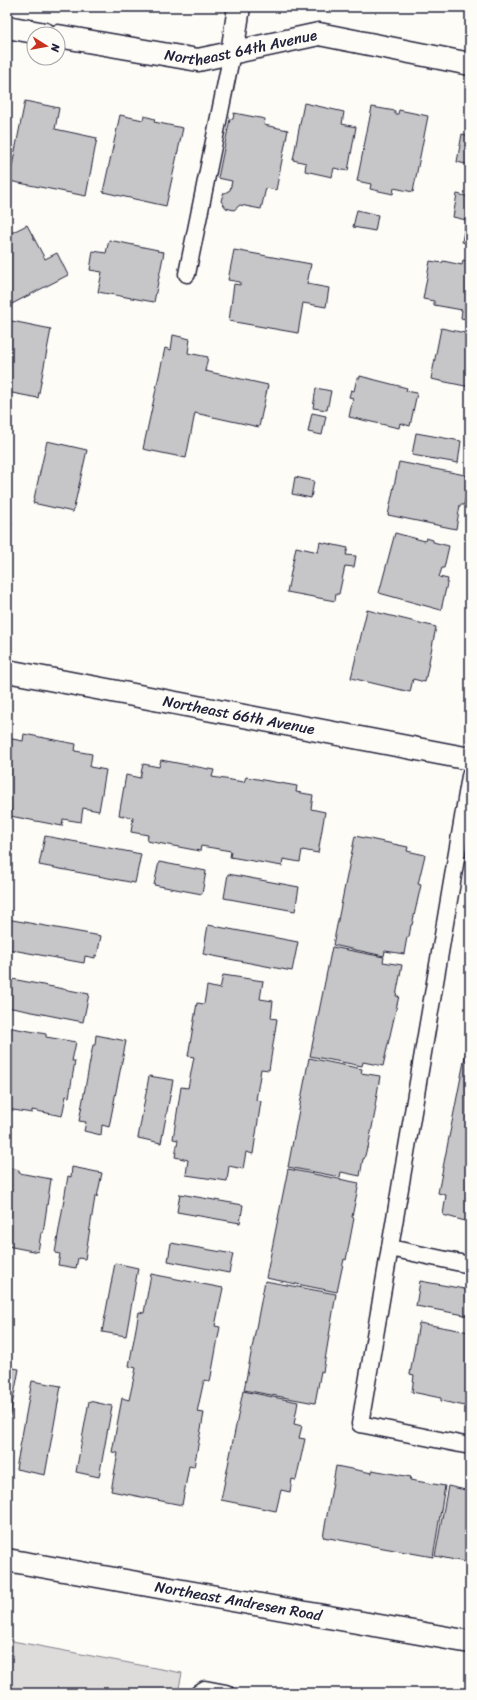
<svg xmlns="http://www.w3.org/2000/svg" width="477" height="1700" font-family="Sriracha,sans-serif">
<rect width="100%" height="100%" fill="#fdfcf7"/>
<filter id="ink" filterUnits="userSpaceOnUse"><feTurbulence type="fractalNoise" baseFrequency=".025" numOctaves="2"/><feDisplacementMap in="SourceGraphic" scale="8" xChannelSelector="R" yChannelSelector="G"/><feConvolveMatrix kernelMatrix="1 2 1 2 8 2 1 2 1" color-interpolation-filters="sRGB"/></filter>
<g filter="url(#ink)">
<polygon fill="#dddcdb" stroke="#807f8b" points="7,1640 182,1673 178,1693 7,1693"/>
<g fill="#c6c6c8" stroke="#22223b">
<polygon points="25,101 59,108 55,129 97,138 86,196 9,181"/>
<polygon points="304,103 344,112 342,124 356,127 348,171 334,168 332,177 305,171 306,163 293,160"/>
<polygon points="372,107 395,111 395,114 398,114 399,110 428,116 413,192 394,188 393,194 370,189 371,184 357,181"/>
<polygon points="234,113 265,119 264,125 288,130 276,190 266,188 261,209 240,205 234,210 226,208 221,201 223,194 230,190 232,181 218,178 230,119 233,119"/>
<polygon points="120,115 143,120 144,116 155,119 154,122 183,128 166,206 103,192"/>
<polygon points="462,134 470,136 470,165 457,162"/>
<polygon points="457,194 470,197 470,244 462,242 466,220 453,217"/>
<polygon points="357,210 378,215 375,231 353,227"/>
<polygon points="27,225 45,259 57,253 68,275 8,306 7,303 7,235"/>
<polygon points="109,240 158,250 157,251 164,252 154,302 98,292 102,272 90,270 93,251 106,253"/>
<polygon points="234,250 311,264 307,284 329,288 326,307 303,303 298,333 229,321 234,284 240,285 240,282 228,280"/>
<polygon points="463,260 470,262 470,320 461,318 462,310 434,305 434,301 423,299 430,261 442,263 443,261 462,265"/>
<polygon points="7,320 51,329 38,398 7,392"/>
<polygon points="441,328 470,334 470,387 431,379"/>
<polygon points="173,335 190,339 188,353 208,357 205,371 268,385 259,427 195,413 186,458 143,449 165,348 171,350"/>
<polygon points="360,376 407,388 406,391 417,393 410,426 400,423 399,428 349,417 353,398 349,397 351,390 354,391 357,378 360,378"/>
<polygon points="316,388 331,391 327,410 313,408"/>
<polygon points="312,413 326,416 322,435 308,432"/>
<polygon points="416,433 461,441 458,463 412,455"/>
<polygon points="47,441 87,450 73,512 33,503"/>
<polygon points="399,462 470,476 464,505 460,505 456,529 388,515"/>
<polygon points="295,477 314,481 311,498 292,494"/>
<polygon points="7,522 12,523 7,543"/>
<polygon points="395,533 425,541 426,538 433,540 433,542 449,546 444,568 442,568 439,577 448,579 441,610 379,593"/>
<polygon points="320,542 348,548 346,555 356,556 354,567 345,566 339,594 336,594 335,601 287,592 296,547 318,552"/>
<polygon points="367,610 436,627 425,682 413,679 410,692 351,678"/>
<polygon points="24,734 76,744 75,751 92,754 90,767 106,770 99,811 83,808 81,822 63,819 62,826 10,816 11,809 7,808 7,738 23,741"/>
<polygon points="161,760 214,770 212,777 244,782 246,777 297,786 296,792 313,795 311,809 325,812 318,853 302,850 300,862 283,859 282,866 230,857 231,851 201,846 200,851 147,841 148,835 131,832 133,818 119,815 126,775 140,778 143,764 159,767"/>
<polygon points="45,836 141,854 135,883 39,865"/>
<polygon points="355,836 408,847 407,851 425,855 418,884 421,885 412,925 411,925 409,937 407,937 404,954 385,951 384,956 333,945"/>
<polygon points="159,862 206,871 202,894 154,885"/>
<polygon points="228,874 299,887 295,911 224,898"/>
<polygon points="7,919 101,936 97,956 95,955 95,958 85,956 84,963 7,949 8,942 7,942"/>
<polygon points="208,925 298,942 292,971 203,954"/>
<polygon points="332,947 384,957 383,962 402,965 396,996 399,996 383,1066 363,1062 362,1066 310,1056"/>
<polygon points="223,975 263,981 260,999 273,1001 271,1018 277,1019 269,1070 261,1069 256,1100 261,1101 253,1154 246,1152 243,1169 229,1166 227,1181 186,1175 188,1160 175,1157 178,1140 173,1139 181,1087 188,1088 194,1057 188,1056 197,1003 204,1004 207,986 220,989"/>
<polygon points="7,978 89,994 83,1022 7,1007"/>
<polygon points="7,1027 46,1034 46,1037 76,1042 72,1061 75,1061 69,1097 66,1096 62,1116 32,1110 32,1113 7,1109"/>
<polygon points="470,1031 470,1220 465,1221 443,1215 446,1195 438,1193"/>
<polygon points="96,1035 126,1041 109,1127 102,1125 101,1135 84,1131 86,1122 79,1121 93,1045 95,1045"/>
<polygon points="309,1058 362,1069 361,1073 380,1076 375,1106 376,1107 368,1148 367,1148 364,1159 363,1159 360,1176 341,1172 340,1177 288,1167"/>
<polygon points="149,1076 173,1080 161,1143 138,1138"/>
<polygon points="7,1167 19,1170 19,1173 51,1179 43,1233 41,1233 38,1252 7,1246"/>
<polygon points="72,1167 102,1173 97,1197 95,1197 85,1259 78,1258 76,1268 58,1265 60,1254 55,1253 68,1176 71,1177"/>
<polygon points="288,1169 359,1183 352,1217 354,1218 346,1260 344,1259 337,1292 266,1278"/>
<polygon points="180,1194 243,1205 240,1223 177,1212"/>
<polygon points="171,1243 233,1254 229,1273 168,1261"/>
<polygon points="115,1263 138,1268 126,1336 102,1332"/>
<polygon points="151,1274 223,1288 215,1326 220,1327 210,1382 204,1380 197,1412 204,1413 194,1467 189,1466 182,1505 111,1491 118,1453 112,1452 122,1398 129,1400 136,1368 129,1366 139,1312 144,1313"/>
<polygon points="265,1281 336,1294 323,1372 321,1371 315,1403 244,1390"/>
<polygon points="420,1281 470,1290 470,1316 416,1306"/>
<polygon points="419,1323 470,1332 470,1407 441,1401 441,1398 412,1392 414,1375 410,1374"/>
<polygon points="7,1367 19,1369 7,1432"/>
<polygon points="32,1381 61,1386 45,1475 16,1469"/>
<polygon points="243,1391 298,1402 294,1424 302,1426 299,1438 305,1439 296,1480 292,1479 290,1492 281,1490 276,1511 221,1500"/>
<polygon points="89,1401 112,1406 99,1477 76,1472"/>
<polygon points="336,1466 372,1473 372,1470 411,1477 410,1480 445,1486 433,1557 323,1537"/>
<polygon points="448,1486 470,1491 470,1563 435,1556"/>
</g>
<g fill="none" stroke-linecap="round" stroke-linejoin="round">
<defs>
<g id="service">
<polyline points="187,274 232,53"/>
<polyline points="470,776 360,1424 470,1446"/>
<polyline points="390,1248 470,1265"/>
<polyline points="199,1693 205,1689 226,1693"/>
</g>
<g id="minor">
<polyline points="7,27 45,34"/>
<path id="s1" d="M58,36L198,60L319,34L470,64"/>
<polyline points="232,53 239,7"/>
</g>
<g id="tertiary">
<path id="s2" d="M7,671L470,759"/>
</g>
<g id="primary">
<path id="s3" d="M7,1560L470,1642"/>
</g>
</defs>
<use href="#service" stroke="#22223b" stroke-width="19"/>
<use href="#minor" stroke="#22223b" stroke-width="25"/>
<use href="#tertiary" stroke="#22223b" stroke-width="25"/>
<use href="#primary" stroke="#22223b" stroke-width="25"/>
<use href="#service" stroke="#fdfcf7" stroke-width="16"/>
<use href="#minor" stroke="#fdfcf7" stroke-width="22"/>
<use href="#tertiary" stroke="#fdfcf7" stroke-width="22"/>
<use href="#primary" stroke="#fdfcf7" stroke-width="22"/>
</g>
</g>
<g text-anchor="middle" dominant-baseline="central" stroke-width="3" stroke-linejoin="round" paint-order="stroke">
<g font-size="15" fill="#22223b" stroke="#fdfcf7">
<text stroke="none"><textPath href="#s1" startOffset="186">Northeast 64th Avenue</textPath></text>
<text stroke="none"><textPath href="#s2" startOffset="236">Northeast 66th Avenue</textPath></text>
<text stroke="none"><textPath href="#s3" startOffset="235">Northeast Andresen Road</textPath></text>
</g>
</g>
<rect width="477" height="1700" fill="none" stroke="#fdfcf7" stroke-width="24"/>
<rect x="12" y="12" width="453" height="1676" fill="none" stroke="#22223b" stroke-width="1.5" filter="url(#ink)"/>
<g transform="translate(46 46) rotate(101)"><circle r="19" fill="#fdfcf7" stroke="#a5a5ac"/>
<path d="M0-3L7 15L0 10L-7 15Z" fill="#c8321e"/>
<text y="-6" font-size="11" font-weight="bold" text-anchor="middle" fill="#22223b">N</text>
</g>
</svg>
